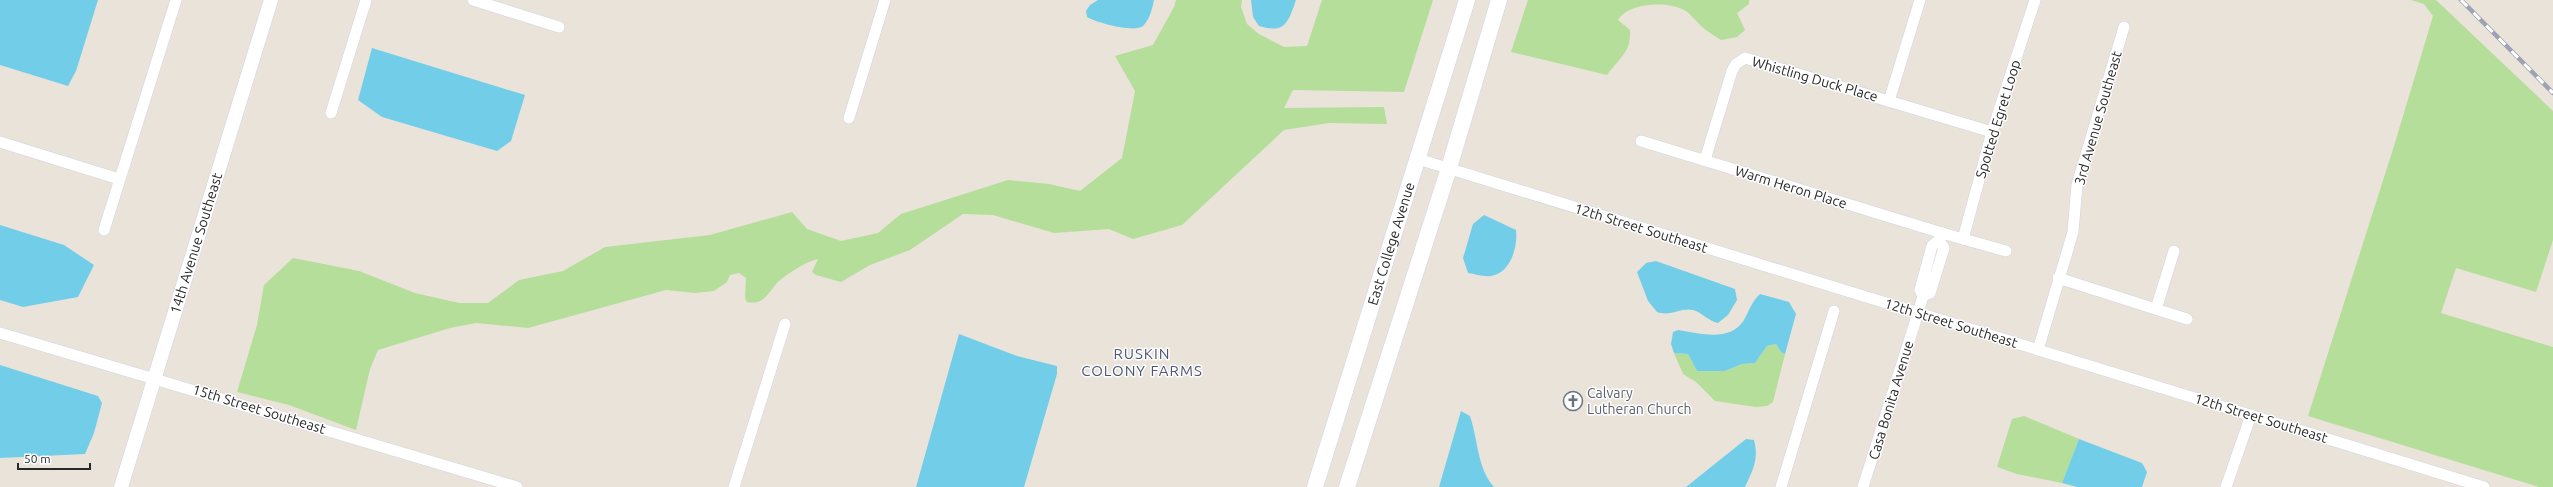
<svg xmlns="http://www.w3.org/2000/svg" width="2553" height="487" font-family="Ubuntu,sans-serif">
<rect width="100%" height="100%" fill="#eae3da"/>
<g fill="#b4de99">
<path d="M1176,0H1242L1241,7L1247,24L1259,34L1284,47L1307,46L1322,0H1433L1404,92L1293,90L1284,108L1384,107L1387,124L1329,123L1284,130L1182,225L1133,239L1109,229L1054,233L993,215L963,214L910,250L870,265L841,282L816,275L812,272L818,259C807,261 787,274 778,282C773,287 768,296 762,300C757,303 752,303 747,302L745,298L746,278L739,273L730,275L727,282L714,291L695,293L666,290L528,328L476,323L450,328L378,350L370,369L356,430L289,405L237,392L257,325L264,285L293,258L359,271L415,293L459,303H488L519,280L563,271L605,247L710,235L792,212L807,229L841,241L878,233L901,214L1008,180L1049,184L1080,191L1122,158L1135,91L1115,56L1153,45L1174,7Z"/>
<path d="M1528,0H1749V4L1737,13L1745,30L1737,37L1721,40C1714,35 1706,31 1700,25C1695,20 1691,14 1684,10C1668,1 1629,2 1618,20L1630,30C1631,53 1620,57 1607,75L1511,52Z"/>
<polygon points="2411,0 2436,0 2553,111 2553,240 2536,292 2456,268 2441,313 2553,347 2553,487 2539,487 2308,416 2394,146 2433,16 2424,4"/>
<polygon points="1776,344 1781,352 1785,354 1773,402 1767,406 1756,407 1715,401 1696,382 1683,374 1674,353 1688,354 1697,371 1725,371 1742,364 1755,363 1767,346"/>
<polygon points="2024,416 2079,439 2062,483 2017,474 1997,467 2012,419"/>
</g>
<g fill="#72cee8">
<polygon points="0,0 98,0 76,71 68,86 0,65"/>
<path d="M1098,0H1154C1152,9 1150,19 1143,26C1135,33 1097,23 1087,17L1086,11L1090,5Z"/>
<path d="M1251,0H1296C1288,23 1285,34 1259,26L1253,17Z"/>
<polygon points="372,48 525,95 511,141 497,151 382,117 358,100"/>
<path d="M1484,215L1516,230C1518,246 1511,273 1491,276C1483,277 1475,274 1468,273L1463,258L1473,224Z"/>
<polygon points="0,225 64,245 94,265 78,297 23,307 0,300"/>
<path d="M1656,261L1735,289L1737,300L1728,315L1718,323C1708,321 1703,313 1693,310C1681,307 1671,317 1657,312L1648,301L1637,272L1646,263Z"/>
<path d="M1760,294L1789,302L1796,314L1785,354L1781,352L1776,344L1767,346L1755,363L1742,364L1725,371H1697L1688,354L1674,353L1671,344L1673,332L1678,330C1700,333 1729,343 1744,320C1749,311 1752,301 1760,294Z"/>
<polygon points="959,334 1017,356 1057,366 1057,374 1024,487 916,487"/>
<polygon points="0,365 98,396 102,403 94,433 85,454 0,458"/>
<path d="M1461,411L1470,416C1478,439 1477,468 1494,487H1439Z"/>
<path d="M1746,439L1754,440C1759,459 1753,470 1745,487H1686Z"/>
<polygon points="2079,439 2142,463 2147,472 2142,487 2077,487 2062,483"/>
</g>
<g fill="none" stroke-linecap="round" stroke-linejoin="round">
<defs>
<g id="minor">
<polyline points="473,0 559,27"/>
<polyline points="1889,101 1920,0"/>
<polyline points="331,113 366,0"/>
<polyline points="849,118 885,0"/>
<polyline points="1641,141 1942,233"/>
<polyline points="0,142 119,179"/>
<polyline points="1418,159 2484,487"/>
<polyline points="1705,160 1732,71 1736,64 1745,58 1992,132"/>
<polyline points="104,230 176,0"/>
<polyline points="1963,239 1992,132 2035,0"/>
<polyline points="1939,240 1942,233 2006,251"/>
<polyline points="2058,278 2187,319"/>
<polyline points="2156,309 2174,251"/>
<polyline points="0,333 517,487"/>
<polyline points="2038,350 2073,232 2077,185 2124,27"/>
<polyline points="734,487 785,324"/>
<polyline points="1781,487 1834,311"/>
<polyline points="1863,487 1918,313 1923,296 1920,290 1932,246 1939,240 1944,248 1930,293 1923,296"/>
<polyline points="2226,487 2251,415"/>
</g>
<g id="tertiary">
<path id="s1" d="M121,487L271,0"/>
</g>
<g id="secondary">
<path id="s2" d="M1315,487L1467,0"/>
<polyline points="1347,487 1449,168 1499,0"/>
</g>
</defs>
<use href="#minor" stroke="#d0d4e1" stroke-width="12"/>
<use href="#tertiary" stroke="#d0d4e1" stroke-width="15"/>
<use href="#secondary" stroke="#d0d4e1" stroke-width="17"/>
<use href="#minor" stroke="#fff" stroke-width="11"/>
<use href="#tertiary" stroke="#fff" stroke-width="14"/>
<use href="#secondary" stroke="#fff" stroke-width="16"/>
<defs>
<polyline id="rail" points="2461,0 2553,93"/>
</defs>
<use href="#rail" stroke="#9ea2b2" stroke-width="4.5"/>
<use href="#rail" stroke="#fff" stroke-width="3" stroke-dasharray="9" stroke-linecap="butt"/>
</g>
<defs>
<symbol id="church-ring" viewBox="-11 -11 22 22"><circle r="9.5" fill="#fff" stroke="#6b7280" stroke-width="1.5"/><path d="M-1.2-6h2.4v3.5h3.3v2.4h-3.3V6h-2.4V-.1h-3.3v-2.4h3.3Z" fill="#6b7280"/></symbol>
</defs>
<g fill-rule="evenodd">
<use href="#church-ring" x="1562" y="390" width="22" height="22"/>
</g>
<g text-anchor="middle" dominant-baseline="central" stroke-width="3" stroke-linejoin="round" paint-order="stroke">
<g font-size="14" fill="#282828" stroke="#fff">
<text transform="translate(1815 79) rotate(16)">Whistling Duck Place</text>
<text transform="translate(2098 118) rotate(-74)">3rd Avenue Southeast</text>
<text transform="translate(1998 119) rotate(-73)">Spotted Egret Loop</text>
<text transform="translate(1791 187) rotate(17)">Warm Heron Place</text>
<text transform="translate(1641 228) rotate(17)">12th Street Southeast</text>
<text stroke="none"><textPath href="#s1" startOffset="255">14th Avenue Southeast</textPath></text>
<text stroke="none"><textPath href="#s2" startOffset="255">East College Avenue</textPath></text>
<text transform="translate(1951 323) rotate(17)">12th Street Southeast</text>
<text transform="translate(1891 400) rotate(-73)">Casa Bonita Avenue</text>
<text transform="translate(259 409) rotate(17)">15th Street Southeast</text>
<text transform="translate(2261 418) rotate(17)">12th Street Southeast</text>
</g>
<g font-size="14" fill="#5b616d" stroke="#fff" text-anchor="start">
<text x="1587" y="393">Calvary<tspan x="1587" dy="16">Lutheran Church</tspan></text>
</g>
<g font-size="15" letter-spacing="1" fill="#4b5576" stroke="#fff">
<text x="1142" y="353">RUSKIN<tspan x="1142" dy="17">COLONY FARMS</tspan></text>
</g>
</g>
<path d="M18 463v6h72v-6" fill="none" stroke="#282828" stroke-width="2"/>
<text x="24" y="463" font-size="12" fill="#282828" stroke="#ffffff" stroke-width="3" paint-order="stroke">50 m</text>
</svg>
